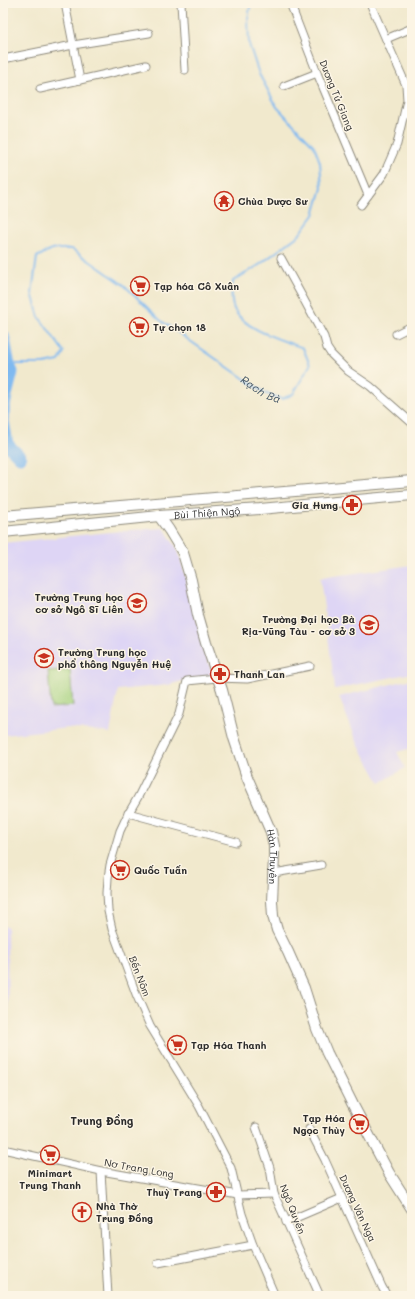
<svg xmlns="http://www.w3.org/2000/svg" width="415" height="1299" font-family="Mali,sans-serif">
<rect width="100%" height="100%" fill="#fcf5e5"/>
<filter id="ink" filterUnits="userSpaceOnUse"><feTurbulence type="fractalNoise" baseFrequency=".025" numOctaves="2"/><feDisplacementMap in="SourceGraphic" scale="8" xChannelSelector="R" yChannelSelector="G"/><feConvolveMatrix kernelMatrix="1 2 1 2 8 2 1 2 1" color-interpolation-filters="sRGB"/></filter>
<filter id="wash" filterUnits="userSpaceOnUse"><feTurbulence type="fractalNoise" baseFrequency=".012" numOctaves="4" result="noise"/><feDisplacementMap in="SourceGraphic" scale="16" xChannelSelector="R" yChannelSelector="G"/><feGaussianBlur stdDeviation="0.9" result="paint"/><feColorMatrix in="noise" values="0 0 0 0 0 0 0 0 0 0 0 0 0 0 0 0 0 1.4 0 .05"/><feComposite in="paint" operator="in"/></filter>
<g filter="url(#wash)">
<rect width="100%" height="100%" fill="#f1e9cd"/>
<g fill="#ded5f5">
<polygon points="164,528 178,550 212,675 189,679 168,685 118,690 110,733 68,728 3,735 3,543 131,530"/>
<polygon points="412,565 412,673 335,689 320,578"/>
<polygon points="412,679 412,748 397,752 405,768 380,783 358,744 339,697"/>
<polygon points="3,926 7,926 8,1023 3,1023"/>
</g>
<polygon fill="#a5d27f" stroke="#687e55" points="70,669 73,706 51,708 48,671"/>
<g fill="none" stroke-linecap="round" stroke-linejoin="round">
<path stroke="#7fb9f0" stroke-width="2" id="s1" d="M8,364H44L59,361L64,352L39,317L32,293L37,257L52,249H72L124,285L160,320L265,393L282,399L293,394L310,365L303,348C283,340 244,330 234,309C230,300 232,291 233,281L259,265L299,235L314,215L322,188L320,162L314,146L277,107L259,74L249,44L248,18L251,3"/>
<g stroke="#7fb9f0" stroke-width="13">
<path d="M3,336C7,348 6,360 12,372L6,395L3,414"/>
<polyline points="3,421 7,444 20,457"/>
</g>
</g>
</g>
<g filter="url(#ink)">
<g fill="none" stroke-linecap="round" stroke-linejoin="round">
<defs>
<g id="street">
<polyline points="65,3 80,80"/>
<polyline points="181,3 185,70"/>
<polyline points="290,3 317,73 368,195"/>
<polyline points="386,39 412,28"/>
<polyline points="3,59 73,45 149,33"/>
<polyline points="284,86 317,73"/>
<polyline points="40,89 146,65"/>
<polyline points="361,205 384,174 397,144 407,100 406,85 370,3"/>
<polyline points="281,258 303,298 324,337 327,348 331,354 348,371 370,386 412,423"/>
<polyline points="396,334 412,326"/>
<polyline points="128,813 236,842"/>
<polyline points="274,873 321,865"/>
<polyline points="256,1127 270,1168 274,1194 320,1296"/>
<polyline points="309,1129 325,1160 382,1287 387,1296"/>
<polyline points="3,1149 101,1171 238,1195 274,1194"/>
<polyline points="101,1171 108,1296"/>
<polyline points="286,1222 342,1198"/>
<polyline points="158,1263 253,1245"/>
<polyline points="275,1296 253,1245 242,1214 231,1168 199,1106 150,1026 136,994 119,948 112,929 108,911 107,893 108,878 110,865 120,831 127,816 138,797 179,714 187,681 217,678 247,679 310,666"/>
</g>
<g id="secondary">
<polyline points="3,516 412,481"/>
<path id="s2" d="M159,516L169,530L183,553L191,580L198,615L206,643L222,690L234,738L247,777L271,832L274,846V856L272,901L273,916L277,930L288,952L304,988L317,1029L327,1053L353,1105L389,1173L412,1209"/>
<path id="s3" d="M3,532L159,516L260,509L412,495"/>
</g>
</defs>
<use href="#street" stroke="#8e8a7c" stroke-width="9"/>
<use href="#secondary" stroke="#8e8a7c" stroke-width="12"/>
<use href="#street" stroke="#fff" stroke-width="7"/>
<use href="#secondary" stroke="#fff" stroke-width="10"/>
</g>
</g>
<defs>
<symbol id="temple-ring" viewBox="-11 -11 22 22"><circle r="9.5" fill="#fcf5e5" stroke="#c8321e" stroke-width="1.5"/><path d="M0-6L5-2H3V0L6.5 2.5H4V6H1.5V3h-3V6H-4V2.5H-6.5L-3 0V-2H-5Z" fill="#c8321e"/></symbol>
<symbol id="supermarket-ring" viewBox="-11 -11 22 22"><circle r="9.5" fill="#fcf5e5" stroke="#c8321e" stroke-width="1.5"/><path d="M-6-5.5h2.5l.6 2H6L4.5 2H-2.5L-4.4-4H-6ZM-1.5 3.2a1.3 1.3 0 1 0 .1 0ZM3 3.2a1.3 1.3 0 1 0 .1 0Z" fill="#c8321e"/></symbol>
<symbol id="pharmacy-ring" viewBox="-11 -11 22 22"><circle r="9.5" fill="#fcf5e5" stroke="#c8321e" stroke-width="1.5"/><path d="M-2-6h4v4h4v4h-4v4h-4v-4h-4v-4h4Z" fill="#c8321e"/></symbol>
<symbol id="school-ring" viewBox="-11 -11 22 22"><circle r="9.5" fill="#fcf5e5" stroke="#c8321e" stroke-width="1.5"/><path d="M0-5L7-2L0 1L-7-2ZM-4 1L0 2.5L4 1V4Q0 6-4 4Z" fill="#c8321e"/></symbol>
<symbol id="university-ring" viewBox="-11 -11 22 22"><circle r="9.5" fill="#fcf5e5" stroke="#c8321e" stroke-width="1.5"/><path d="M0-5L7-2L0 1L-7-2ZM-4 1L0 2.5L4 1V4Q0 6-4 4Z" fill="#c8321e"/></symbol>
<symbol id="church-ring" viewBox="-11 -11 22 22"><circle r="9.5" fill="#fcf5e5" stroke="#c8321e" stroke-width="1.5"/><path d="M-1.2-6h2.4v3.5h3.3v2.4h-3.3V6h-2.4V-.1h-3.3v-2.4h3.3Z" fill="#c8321e"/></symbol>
</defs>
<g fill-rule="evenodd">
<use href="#temple-ring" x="213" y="190" width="22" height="22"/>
<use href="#supermarket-ring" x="129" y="275" width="22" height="22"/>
<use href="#supermarket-ring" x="128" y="316" width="22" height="22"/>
<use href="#pharmacy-ring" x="341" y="494" width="22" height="22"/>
<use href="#school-ring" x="126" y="592" width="22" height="22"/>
<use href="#university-ring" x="358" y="614" width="22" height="22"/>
<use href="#school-ring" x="33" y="647" width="22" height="22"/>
<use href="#pharmacy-ring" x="209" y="663" width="22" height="22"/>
<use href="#supermarket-ring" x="109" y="859" width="22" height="22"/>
<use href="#supermarket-ring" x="166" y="1034" width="22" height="22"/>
<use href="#supermarket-ring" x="348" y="1113" width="22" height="22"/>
<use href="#supermarket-ring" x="39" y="1144" width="22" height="22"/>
<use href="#pharmacy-ring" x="205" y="1181" width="22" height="22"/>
<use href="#church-ring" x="71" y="1201" width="22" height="22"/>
</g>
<g text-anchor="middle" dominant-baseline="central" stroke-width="3" stroke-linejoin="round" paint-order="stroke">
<g font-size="10" fill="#2b2b2b" stroke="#fcf5e5">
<text transform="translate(337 95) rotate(68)">Dương Tử Giang</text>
<text stroke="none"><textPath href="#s3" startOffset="205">Bùi Thiện Ngộ</textPath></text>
<text stroke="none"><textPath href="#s2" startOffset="362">Hàn Thuyên</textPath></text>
<text transform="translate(140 976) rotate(69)">Bến Nôm</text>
<text transform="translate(139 1168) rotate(10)">Nơ Trang Long</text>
<text transform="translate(358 1208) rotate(65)">Dương Vân Nga</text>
<text transform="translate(293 1209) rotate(68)">Ngô Quyền</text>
</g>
<g font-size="10" font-weight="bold" fill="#2b2b2b" stroke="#fcf5e5" text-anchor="start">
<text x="238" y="201">Chùa Dược Sư</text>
<text x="154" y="286">Tạp hóa Cô Xuân</text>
<text x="153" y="327">Tự chọn 18</text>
<text x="338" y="505" text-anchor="end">Gia Hưng</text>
<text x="123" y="597" text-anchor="end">Trường Trung học<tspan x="123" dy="12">cơ sở Ngô Sĩ Liên</tspan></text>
<text x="355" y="619" text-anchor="end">Trường Đại học Bà<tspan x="355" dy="12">Rịa-Vũng Tàu - cơ sở 3</tspan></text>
<text x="58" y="652">Trường Trung học<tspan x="58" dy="12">phổ thông Nguyễn Huệ</tspan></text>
<text x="234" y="674">Thanh Lan</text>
<text x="134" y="870">Quốc Tuấn</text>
<text x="191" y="1045">Tạp Hóa Thanh</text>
<text x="345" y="1118" text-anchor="end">Tạp Hóa<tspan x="345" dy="12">Ngọc Thùy</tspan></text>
<text x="50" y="1173" text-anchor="middle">Minimart<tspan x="50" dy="12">Trung Thanh</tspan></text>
<text x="202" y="1192" text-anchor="end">Thuỳ Trang</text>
<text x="96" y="1206">Nhà Thờ<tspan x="96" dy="12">Trung Đồng</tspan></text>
</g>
<g font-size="11" font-style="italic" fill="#445666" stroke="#fcf5e5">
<text stroke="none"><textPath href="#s1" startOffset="439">Rạch Bà</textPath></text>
</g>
<g font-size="11" font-weight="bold" fill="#2b2b2b" stroke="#fcf5e5">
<text x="102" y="1120">Trung Đồng</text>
</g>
</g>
<rect width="415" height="1299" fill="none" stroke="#fcf5e5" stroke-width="16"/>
</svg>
